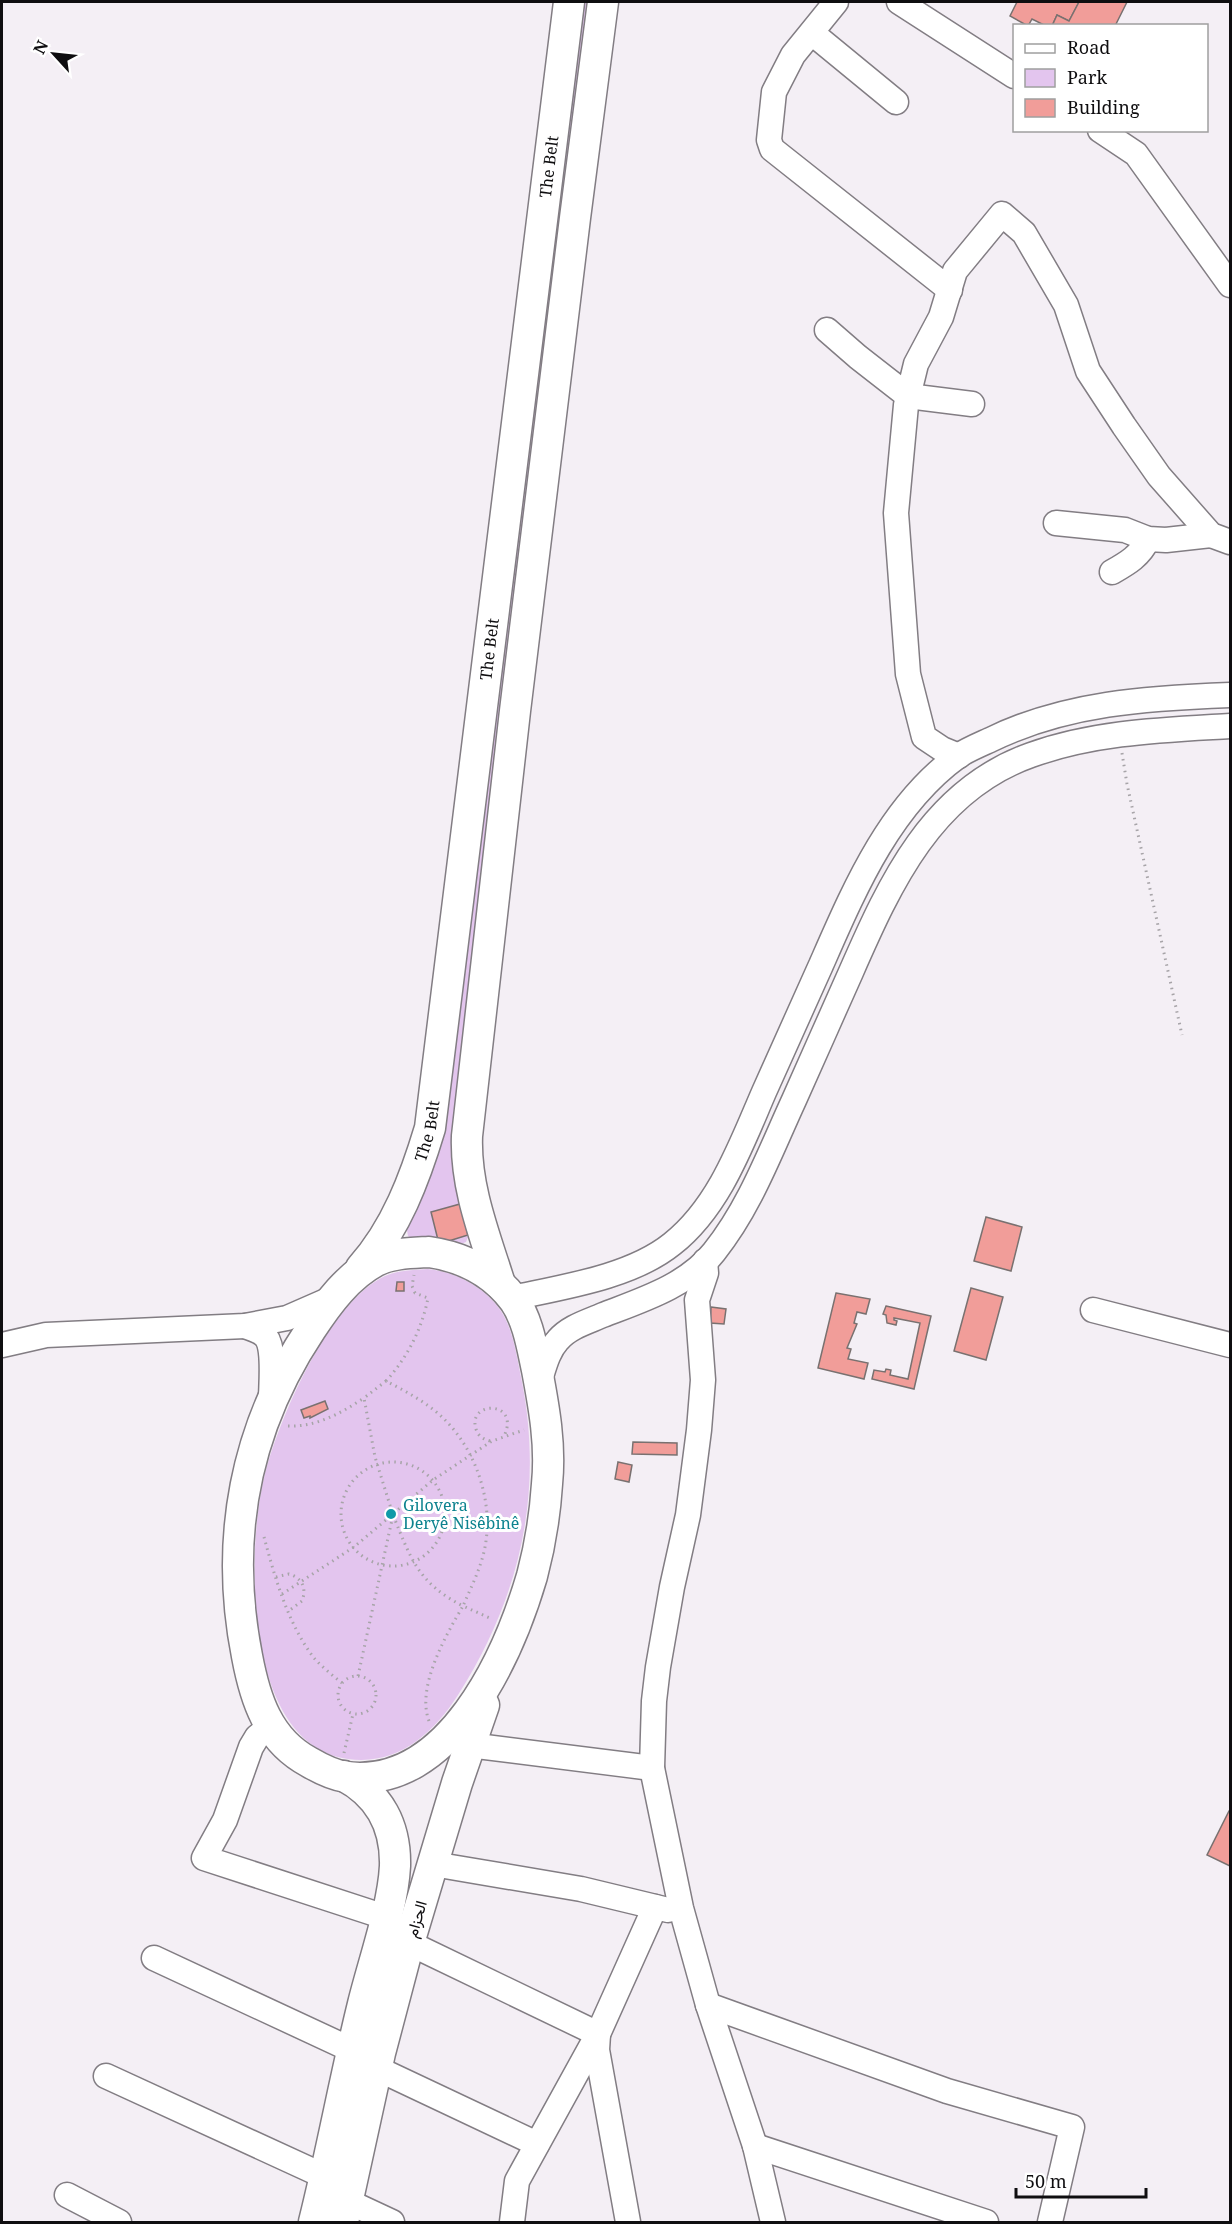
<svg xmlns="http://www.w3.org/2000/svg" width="1232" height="2224" font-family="'Noto Serif',Vazirmatn,serif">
<rect width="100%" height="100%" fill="#f4eff5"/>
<g fill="#e3c5ee">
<path d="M581,2H591L453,1142C452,1175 459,1206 468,1237L466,1242L461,1244L412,1239L408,1236L406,1225L431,1175L442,1136Z"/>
<path d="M428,1269C456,1272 485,1287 501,1311C514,1331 517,1359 522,1382C544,1495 519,1599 458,1695C433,1734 397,1766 348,1759C244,1745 246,1554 264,1478C278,1420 329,1302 385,1276C399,1270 414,1270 428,1269Z"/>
</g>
<g fill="#f19d99" stroke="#797170" stroke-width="1.5">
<polygon points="1017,2 1079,2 1069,21 1057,15 1052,26 1046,26 1032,19 1028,26 1010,16"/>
<polygon points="1079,2 1127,2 1115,26 1052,26 1057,15 1069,21"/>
<polygon points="460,1204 468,1235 439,1244 431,1212"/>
<polygon points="986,1217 1022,1227 1011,1271 974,1261"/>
<polygon points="397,1282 404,1282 404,1291 396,1291"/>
<polygon points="971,1288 1003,1297 986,1360 954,1351"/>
<polygon points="836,1293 870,1299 866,1314 857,1312 854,1323 857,1324 847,1348 851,1349 848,1359 868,1363 864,1379 818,1368"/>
<polygon points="886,1306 931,1316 914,1389 872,1379 874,1370 885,1372 886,1369 891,1370 890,1375 908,1379 920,1323 894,1318 894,1320 897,1321 896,1325 887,1323 886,1315 883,1314"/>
<polygon points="711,1307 726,1309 724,1324 710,1323"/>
<polygon points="325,1401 328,1409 310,1418 310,1416 304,1418 301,1410"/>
<polygon points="633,1442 677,1443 677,1455 632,1454"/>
<polygon points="618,1462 632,1465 629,1482 615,1479"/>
<polygon points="1229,1811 1230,1811 1230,1866 1207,1855"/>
</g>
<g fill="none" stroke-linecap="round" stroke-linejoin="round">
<defs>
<g id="minor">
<polyline points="836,2 793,55 774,92 769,140 772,149 950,290"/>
<polyline points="899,2 1014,76"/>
<polyline points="812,33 896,102"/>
<polyline points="1100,130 1136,154 1230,285"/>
<polyline points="827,330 858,357 908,396 972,404"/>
<polyline points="1056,523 1125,530 1148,539 1166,540 1211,535"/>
<path d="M1112,572C1128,563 1140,556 1148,539"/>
<polyline points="959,756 942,749 924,737 908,674 896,513 906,405 916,364 941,317 955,271 1002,214 1024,233 1066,305 1088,371 1124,426 1159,476 1211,535 1230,542"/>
<polyline points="705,1261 706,1273 697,1300 703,1380 699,1430 688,1515 672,1587 658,1667 654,1701 652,1768 681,1908 708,2005 755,2146 773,2222"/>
<path d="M512,1298C563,1287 631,1277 672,1244C719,1207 741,1145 764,1092C783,1049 802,1007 821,965C854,890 889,806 958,756C967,750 979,745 990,740C1065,703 1148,698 1230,695"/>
<polyline points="1093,1310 1230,1345"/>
<path d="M245,1326C252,1329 261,1331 266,1337C275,1349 271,1384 271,1400"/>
<polyline points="2,1345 46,1335 245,1326 287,1318 335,1297"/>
<path d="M539,1383C544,1368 547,1352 558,1340C569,1327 587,1322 603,1315C642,1300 687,1286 714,1252C750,1207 770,1152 794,1100C813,1057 832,1015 851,972C890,883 932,790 1031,755C1095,732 1163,730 1230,726"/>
<polyline points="270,1726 257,1737 251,1747 225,1820 204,1858 385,1917"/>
<polyline points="469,1745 652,1768"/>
<polyline points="433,1864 581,1889 668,1910"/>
<polyline points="409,1943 598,2034 597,2050 628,2222"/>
<polyline points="154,1958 352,2050"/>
<polyline points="708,2005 947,2091 1072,2127 1050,2222"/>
<polyline points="376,2068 537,2144"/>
<polyline points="106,2076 326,2177"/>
<polyline points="755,2146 986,2222"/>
<polyline points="67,2195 119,2222"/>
<polyline points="347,2201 392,2222"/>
<polyline points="512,2222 517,2181 598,2034 655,1907"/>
</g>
<g id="major">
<path d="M429,1252C463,1257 493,1272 514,1300C528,1320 532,1347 537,1370C544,1407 551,1445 547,1484C545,1515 540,1546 532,1576C508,1657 449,1790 346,1777C333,1775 321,1769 309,1762C268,1740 255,1699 247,1656C224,1539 245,1428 311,1329C328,1303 348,1276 376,1261C392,1253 411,1253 429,1252Z"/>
<path id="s1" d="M361,1268C396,1229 415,1178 430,1128L569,2"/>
<path d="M500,1284C485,1236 465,1187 467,1136L515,711L575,218L603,2"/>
<path d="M314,2222C332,2150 345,2077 363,2004C373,1963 393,1907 395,1866C396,1826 380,1795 344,1776"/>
<polyline points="343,2222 380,2053 409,1943 457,1783 484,1705"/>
</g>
</defs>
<use href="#minor" stroke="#827d83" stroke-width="27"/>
<use href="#major" stroke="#827d83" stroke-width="33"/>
<g stroke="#a7a4a8" stroke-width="3" stroke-dasharray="1.5 4.5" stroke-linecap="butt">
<polyline points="1122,753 1127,784 1182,1035"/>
<path d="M386,1381C407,1358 422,1329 428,1298L415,1293L412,1286L414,1275"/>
<path d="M288,1426C317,1427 341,1413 364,1398"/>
<path d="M490,1441C483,1439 478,1436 476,1429C467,1401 519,1400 505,1434"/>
<circle cx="393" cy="1514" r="52"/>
<path d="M264,1537C275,1578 288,1624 314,1658C322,1667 332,1675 342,1683"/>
<path d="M276,1577L289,1574C302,1578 307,1588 302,1601L290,1610"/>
<polyline points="282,1594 354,1547 433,1480 492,1441 524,1430"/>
<circle cx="357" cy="1695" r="19"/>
<path d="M358,1676L393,1515L375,1457L364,1398L386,1381C407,1392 430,1404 447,1422C476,1452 492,1500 486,1541C483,1564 472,1585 463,1606C418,1583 411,1559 393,1515"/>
<path d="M429,1721C416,1687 446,1635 463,1606L492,1619"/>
<polyline points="344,1753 353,1714"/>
</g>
<use href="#minor" stroke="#fff" stroke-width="24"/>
<use href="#major" stroke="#fff" stroke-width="30"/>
</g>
<circle fill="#0f9aa8" stroke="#fff" stroke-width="2" cx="391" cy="1514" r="6"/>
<g text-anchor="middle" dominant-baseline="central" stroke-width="6" stroke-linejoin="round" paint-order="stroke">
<g font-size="16" fill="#0f0e10" stroke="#fff">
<text stroke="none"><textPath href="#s1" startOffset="1126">The Belt</textPath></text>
<text stroke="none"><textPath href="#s1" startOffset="640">The Belt</textPath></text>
<text stroke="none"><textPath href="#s1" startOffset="154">The Belt</textPath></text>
<text transform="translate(416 1919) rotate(-74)">الحزام</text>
</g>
<g font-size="16" fill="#0d838f" stroke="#fff" text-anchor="start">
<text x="403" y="1505">Gilovera<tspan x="403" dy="18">Deryê Nisêbînê</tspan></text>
</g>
</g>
<rect width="1232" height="2224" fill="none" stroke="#0f0e10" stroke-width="6"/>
<rect x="1013" y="24" width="195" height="108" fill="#ffffff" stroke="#9f9f9f" stroke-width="1.5"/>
<rect x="1025" y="44" width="30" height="9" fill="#ffffff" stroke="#9f9f9f" stroke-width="1.5"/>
<text x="1067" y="54" font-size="18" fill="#0f0e10">Road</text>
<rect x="1025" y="69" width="30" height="18" fill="#e3c5ee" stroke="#9f9f9f" stroke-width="1.5"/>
<text x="1067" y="84" font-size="18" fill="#0f0e10">Park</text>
<rect x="1025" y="99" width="30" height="18" fill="#f19d99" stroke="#9f9f9f" stroke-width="1.5"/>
<text x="1067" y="114" font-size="18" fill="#0f0e10">Building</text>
<g transform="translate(54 54) rotate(297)" stroke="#ffffff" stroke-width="4.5" paint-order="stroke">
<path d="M0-4.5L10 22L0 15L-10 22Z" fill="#0f0e10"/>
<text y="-9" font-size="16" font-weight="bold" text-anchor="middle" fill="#0f0e10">N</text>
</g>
<path d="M1016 2188v9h130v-9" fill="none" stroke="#0f0e10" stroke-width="3"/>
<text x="1025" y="2188" font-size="18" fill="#0f0e10" stroke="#ffffff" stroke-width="4.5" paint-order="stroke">50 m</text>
</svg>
